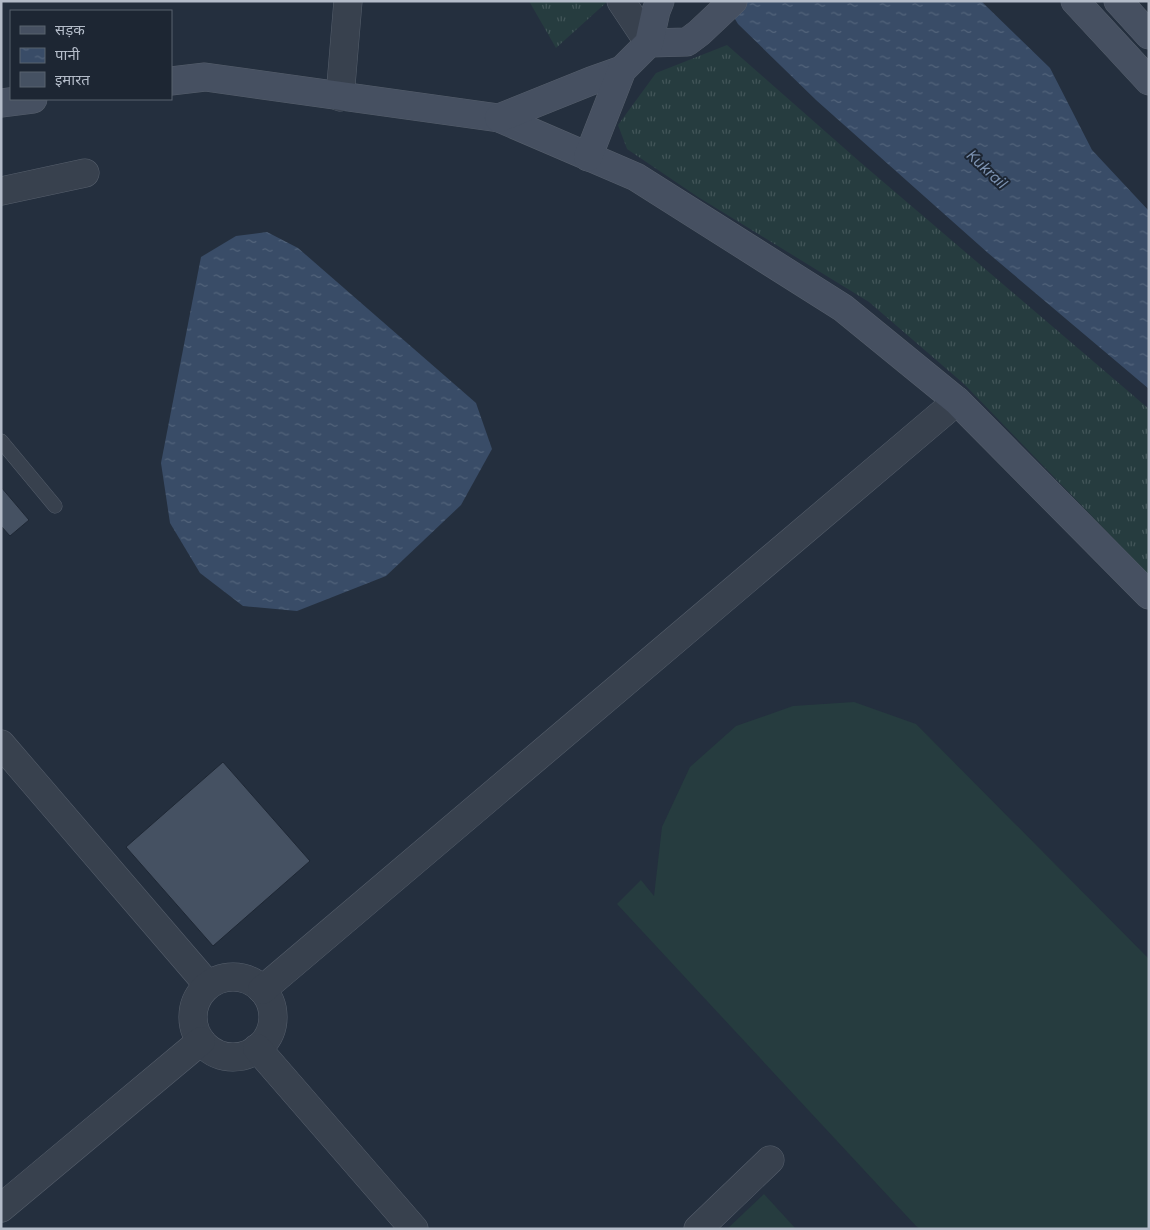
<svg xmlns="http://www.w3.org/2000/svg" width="1150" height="1230" font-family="Figtree,'Noto Sans Devanagari',sans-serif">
<defs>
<pattern id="grass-tufts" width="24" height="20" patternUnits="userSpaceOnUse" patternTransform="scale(1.25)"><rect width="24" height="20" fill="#263c3f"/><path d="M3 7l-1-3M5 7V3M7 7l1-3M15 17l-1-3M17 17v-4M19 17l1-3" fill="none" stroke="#435659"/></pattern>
<pattern id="water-ripples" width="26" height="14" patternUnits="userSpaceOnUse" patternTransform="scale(1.25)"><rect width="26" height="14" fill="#394c67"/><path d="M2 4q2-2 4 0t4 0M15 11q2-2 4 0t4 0" fill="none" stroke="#53647b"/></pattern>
</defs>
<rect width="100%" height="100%" fill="#242f3e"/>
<g fill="url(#grass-tufts)">
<polygon points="529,1 608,1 556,48"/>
<polygon points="727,45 860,162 1149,409 1149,575 964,384 869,302 698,197 627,149 618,125 656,73"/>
</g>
<g fill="#263c3f">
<polygon points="854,702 916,724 1149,959 1149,1229 920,1229 916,1226 617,904 641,880 654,896 662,827 690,767 736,726 793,706"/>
<polygon points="764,1194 796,1229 727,1229"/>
</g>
<g fill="url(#water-ripples)">
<polygon points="724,1 981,1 1050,68 1092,150 1149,211 1149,389 988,253 816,100 738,24"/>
<polygon points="267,232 298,248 476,403 492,449 461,505 386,576 297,611 243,606 200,573 170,523 161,463 201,257 236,236"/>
</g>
<g fill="#455162" stroke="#1f2835">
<polygon points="1,487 29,520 10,536 1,526"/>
<polygon points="223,762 310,861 213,946 126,847"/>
</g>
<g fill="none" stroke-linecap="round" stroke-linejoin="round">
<defs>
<polyline id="lane" points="1,441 55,506"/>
<g id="street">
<polyline points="621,1 649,43"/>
<polyline points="340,97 348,1"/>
<polyline points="1,191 85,173"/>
<polyline points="1,744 208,985"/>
<circle cx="233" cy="1017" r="40"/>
<polyline points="262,990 957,401"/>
<polyline points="257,1048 414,1229"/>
<polyline points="1,1208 201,1041"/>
<polyline points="698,1229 770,1160"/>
</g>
<g id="secondary">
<polyline points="1075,1 1149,81"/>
<polyline points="1118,1 1149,35"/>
<polyline points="649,43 687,42 699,33 733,1"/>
<polyline points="171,81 205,77 499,118 636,177 843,308 957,401 1149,595"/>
<polyline points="1,103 33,99"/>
<polyline points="499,118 591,81 622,70"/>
<polyline points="588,157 622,70 649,43 656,11 660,1"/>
</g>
</defs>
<use href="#lane" stroke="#565f6c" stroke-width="15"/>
<use href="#street" stroke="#565f6c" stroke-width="29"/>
<use href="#secondary" stroke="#565f6c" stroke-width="29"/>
<use href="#lane" stroke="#38414e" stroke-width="14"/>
<use href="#street" stroke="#38414e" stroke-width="28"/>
<use href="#secondary" stroke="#465061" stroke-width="28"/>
</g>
<g text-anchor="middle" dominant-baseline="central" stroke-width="4" stroke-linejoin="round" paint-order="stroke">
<g font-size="16" font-style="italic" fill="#7c92b1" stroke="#1d2633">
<text transform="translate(987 169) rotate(43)">Kukrail</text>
</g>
</g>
<rect width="1150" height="1230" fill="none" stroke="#b4bcc9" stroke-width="5"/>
<rect x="10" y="10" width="162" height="90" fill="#1d2633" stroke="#59626f"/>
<rect x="20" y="26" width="25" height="8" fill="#465061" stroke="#59626f"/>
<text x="55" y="35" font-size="15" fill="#b4bcc9">सड़क</text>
<rect x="20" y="48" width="25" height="15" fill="url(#water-ripples)" stroke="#59626f"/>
<text x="55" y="60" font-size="15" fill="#b4bcc9">पानी</text>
<rect x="20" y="72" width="25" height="15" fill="#455162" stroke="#59626f"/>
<text x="55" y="85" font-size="15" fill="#b4bcc9">इमारत</text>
</svg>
